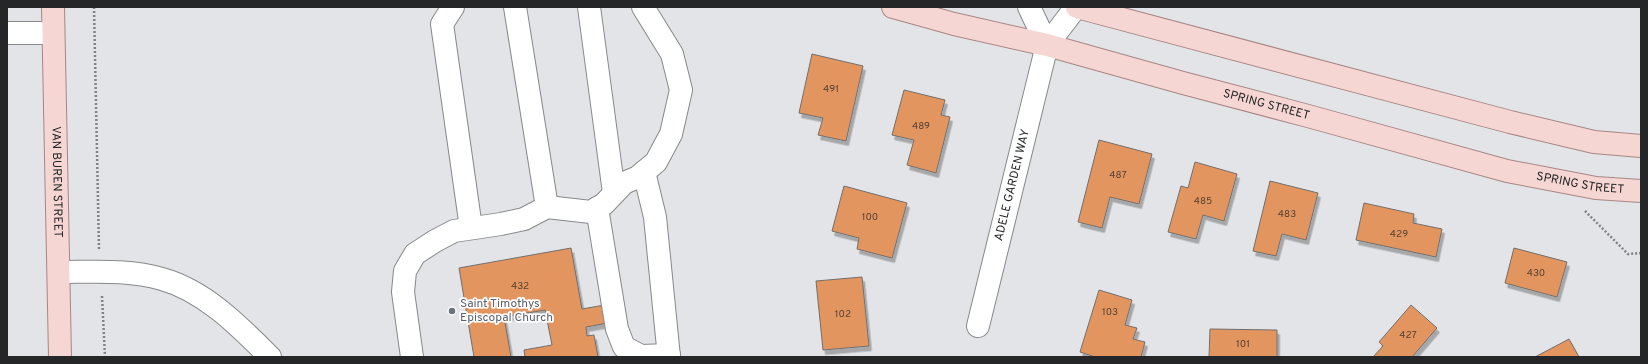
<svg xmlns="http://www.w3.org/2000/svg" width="1648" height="364" font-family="Overpass,sans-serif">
<defs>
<filter id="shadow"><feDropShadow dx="2.5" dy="4.5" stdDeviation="0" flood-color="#0004"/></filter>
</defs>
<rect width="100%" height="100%" fill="#e2e4e7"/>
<g fill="#e39560" stroke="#726e6c" filter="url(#shadow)">
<polygon points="812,54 863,66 846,141 818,135 823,118 799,113"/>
<polygon points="904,90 945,100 941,115 950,117 936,173 907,165 914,140 892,135"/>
<polygon points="1099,140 1152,154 1139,204 1110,197 1102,228 1078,222"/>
<polygon points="1195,162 1237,174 1224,221 1203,215 1196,239 1168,232 1181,186 1188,188"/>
<polygon points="1270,181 1318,193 1306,240 1282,234 1276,256 1253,251"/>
<polygon points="844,186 907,203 892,258 857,249 859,238 832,231"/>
<polygon points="1364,203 1414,214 1413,223 1442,229 1436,257 1356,240"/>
<polygon points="571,248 582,309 610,304 613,322 586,327 587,336 594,335 598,357 525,357 524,350 552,345 545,310 504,317 511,357 474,357 459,268"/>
<polygon points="1514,248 1567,262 1557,297 1505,283"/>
<polygon points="862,277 869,346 823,350 816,281"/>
<polygon points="1099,290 1132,300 1125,325 1137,328 1133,339 1145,342 1141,357 1095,357 1080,352"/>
<polygon points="1411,305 1437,328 1412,357 1373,357 1383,346 1379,342"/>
<polygon points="1210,329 1277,330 1277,357 1209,357"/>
<polygon points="1569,339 1579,357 1535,357"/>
</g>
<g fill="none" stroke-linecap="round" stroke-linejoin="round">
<defs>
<g id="minor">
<polyline points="453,7 442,24 471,228"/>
<polyline points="515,7 547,207"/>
<polyline points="589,7 614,193"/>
<polyline points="1029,7 1047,45"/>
<polyline points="7,33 53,33"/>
<polyline points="644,172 655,217 669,357"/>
<polyline points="597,208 617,329 624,347 641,356 669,355"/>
<path d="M59,272C92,272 129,269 162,279C205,291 239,326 270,357"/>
<path id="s1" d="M978,326L1047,45L1076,7"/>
<polyline points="412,357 403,292 405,271 415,254 435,241 454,231 501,224 524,219 547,207 591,212 604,204 624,183 638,177 656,162 671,134 681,90 672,54 643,7"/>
</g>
<g id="major">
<path id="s2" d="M53,7L60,357"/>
<path id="s3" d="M893,7L954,24L1047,45L1183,83L1308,116L1507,171L1596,188L1641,191"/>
<polyline points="1077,7 1510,122 1594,142 1641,146"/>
</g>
</defs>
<use href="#minor" stroke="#87888c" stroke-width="24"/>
<use href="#major" stroke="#a88684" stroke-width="24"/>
<g stroke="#808284" stroke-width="2.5" stroke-dasharray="2 2" stroke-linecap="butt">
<polyline points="94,7 99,249"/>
<polyline points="1585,211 1628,254 1641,253"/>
<polyline points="102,296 105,357"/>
</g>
<use href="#minor" stroke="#fff" stroke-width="22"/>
<use href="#major" stroke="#f5d6d3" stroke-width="22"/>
</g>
<circle fill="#6b7280" stroke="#fff" stroke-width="1.5" cx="452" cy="311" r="4"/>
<g text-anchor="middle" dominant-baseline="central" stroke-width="3.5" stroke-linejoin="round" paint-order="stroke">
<g font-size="10" fill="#544235">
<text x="831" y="89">491</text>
<text x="921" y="126">489</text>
<text x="1118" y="175">487</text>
<text x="1203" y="201">485</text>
<text x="1287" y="214">483</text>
<text x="870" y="217">100</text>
<text x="1399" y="234">429</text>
<text x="1536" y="273">430</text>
<text x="520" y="286">432</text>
<text x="1110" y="312">103</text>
<text x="843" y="314">102</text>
<text x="1408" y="335">427</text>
<text x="1243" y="344">101</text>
</g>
<g font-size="12" fill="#252627" stroke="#fff">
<text stroke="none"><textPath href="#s3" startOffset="386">SPRING STREET</textPath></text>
<text stroke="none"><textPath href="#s2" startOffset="175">VAN BUREN STREET</textPath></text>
<text stroke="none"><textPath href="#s3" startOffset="710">SPRING STREET</textPath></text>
<text stroke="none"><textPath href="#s1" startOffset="145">ADELE GARDEN WAY</textPath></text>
</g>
<g font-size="12" fill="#5b616d" stroke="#fff" text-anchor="start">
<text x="460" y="304">Saint Timothys<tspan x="460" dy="14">Episcopal Church</tspan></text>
</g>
</g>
<rect width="1648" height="364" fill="none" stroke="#252627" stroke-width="16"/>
</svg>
